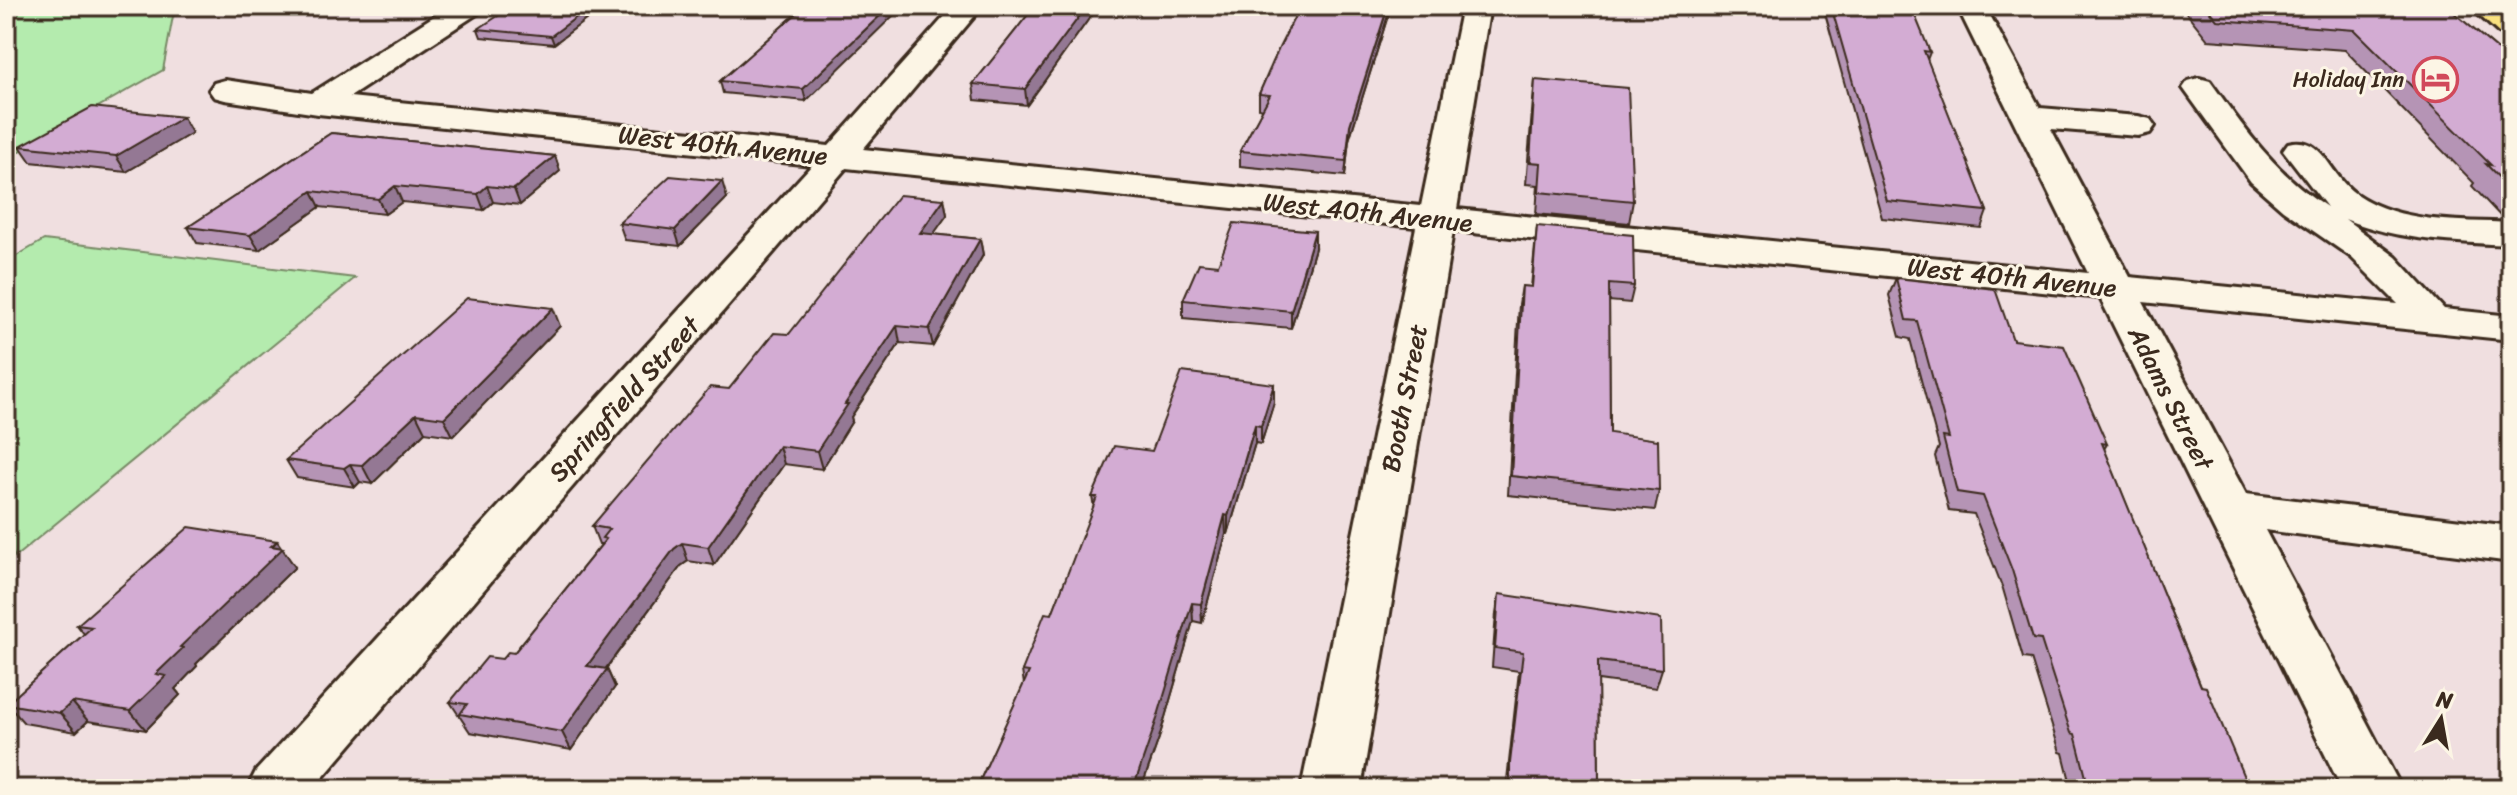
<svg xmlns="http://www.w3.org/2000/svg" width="2517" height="795" font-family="Sriracha,sans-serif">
<rect width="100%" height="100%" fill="#f0dfe0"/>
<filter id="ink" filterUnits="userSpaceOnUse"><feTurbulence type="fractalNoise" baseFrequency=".0125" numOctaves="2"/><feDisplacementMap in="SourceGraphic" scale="16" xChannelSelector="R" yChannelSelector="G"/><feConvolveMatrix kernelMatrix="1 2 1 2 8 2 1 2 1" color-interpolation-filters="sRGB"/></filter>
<g filter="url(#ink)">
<g fill="#b4ebae" stroke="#788a66" stroke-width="2">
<polygon points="6,6 195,6 173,16 163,70 6,159"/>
<polygon points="44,240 355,278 15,557 6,541 6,262"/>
</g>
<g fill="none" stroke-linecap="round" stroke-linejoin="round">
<defs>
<path id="minor" d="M450,6H484L480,12L350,97L829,146L954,6H983L863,149L1421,206L1462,6H1490L1457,209L2088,273L1957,6H1985L2040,108L2138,116L2150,119L2155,126L2150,133L2138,136L2051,129L2130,277L2398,304L2351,257L2283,210L2251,182L2183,88L2188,81L2199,78L2210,81C2245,130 2276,174 2327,207L2283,150L2288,143C2324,134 2328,175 2356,194C2400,224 2459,220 2511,223V245C2455,242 2398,241 2345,219L2396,257L2444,309L2511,316V340L2143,302L2246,494L2511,526V562L2265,530L2402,789H2342L2100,298L1453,231L1361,789H1301L1416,227L846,168L313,789H247L256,771L812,165L318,114L225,100L214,97L209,90L214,83L225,80L312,93Z"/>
<polygon id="major" points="2469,6 2501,6 2511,14 2511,38 2501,35"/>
</defs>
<use href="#minor" stroke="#3b2a1e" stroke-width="6"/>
<use href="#major" stroke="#3b2a1e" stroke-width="6"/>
<use href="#minor" fill="#fcf5e5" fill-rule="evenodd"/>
<use href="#major" fill="#fae180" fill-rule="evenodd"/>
</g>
<g fill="#b594b5" stroke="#3b2a1e" stroke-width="2">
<polygon points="604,6 554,44 481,37 478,29"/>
<polygon points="805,6 806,101 723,93 720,81"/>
<polygon points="1035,6 1098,6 1027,105 975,100 973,84"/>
<polygon points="1300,6 1391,6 1349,140 1345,176 1240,166 1240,151 1263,109 1259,108 1259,94"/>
<polygon points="1823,6 1903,6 1930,52 1927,60 1987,211 1981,228 1882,218"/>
<polygon points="2181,6 2446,6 2511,61 2511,221 2504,220 2472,186 2474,183 2345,50 2208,40"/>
<polygon points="1535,80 1633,201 1629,223 1536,214 1538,185 1526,184 1533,100"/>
<polygon points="192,133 126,172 31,162 20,146"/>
<polygon points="331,133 555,156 560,171 520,205 493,202 484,210 402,202 385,214 320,207 259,250 197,243 188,227"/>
<polygon points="727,198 680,246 625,240 619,223"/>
<polygon points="944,199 947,215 933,234 980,239 983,255 933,346 900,343 851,417 852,421 822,469 784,464 714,565 688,561 681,566 606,669 607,669 615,687 571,750 470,732 450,702 502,659 514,653 602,544 599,544 592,526 729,389 789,334"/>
<polygon points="1537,226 1634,286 1630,303 1609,301 1610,433 1659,491 1655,510 1508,495 1519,304 1522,286 1531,287"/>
<polygon points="1315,248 1291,328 1183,318 1183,300 1218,265"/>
<polygon points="1896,278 2013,340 2107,444 2104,449 2201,686 2249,789 2072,789 2063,753 2060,752 2031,659 2023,658 2003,589 1974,514 1949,511 1935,456 1939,447 1910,339 1900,337 1889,295"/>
<polygon points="560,326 453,436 425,432 372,484 360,482 355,487 297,478 286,460"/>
<polygon points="1274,384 1274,402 1261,444 1255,443 1228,534 1226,534 1202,623 1193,621 1159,738 1141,789 977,789 977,787 1024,684 1022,671 1052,614 1094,507 1092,497 1152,451"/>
<polygon points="281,548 295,567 196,664 197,666 175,689 180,695 146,730 88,721 76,732 24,723 7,704 84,634 77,625"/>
<polygon points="1499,594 1662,669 1656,688 1598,680 1599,789 1506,789 1519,671 1492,667 1496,613"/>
</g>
<g fill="#947894" stroke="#3b2a1e" stroke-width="2">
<polygon points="591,6 604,6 554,44 551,36"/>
<polygon points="890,6 903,6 806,101 803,89"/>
<polygon points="1087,6 1098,6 1027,105 1025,89"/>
<polygon points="1388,6 1391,6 1349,140 1345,176 1350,125"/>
<polygon points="183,117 192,133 126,172 116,156"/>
<polygon points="555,156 560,171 520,205 514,189"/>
<polygon points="722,181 727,198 680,246 675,230"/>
<polygon points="395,186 402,202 385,214 378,199"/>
<polygon points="487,186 493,202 484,210 478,194"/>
<polygon points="312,191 320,207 259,250 250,235"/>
<polygon points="944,199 947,215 923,249 920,233"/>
<polygon points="1315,231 1315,248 1291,328 1291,311"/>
<polygon points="980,239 983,255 933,346 929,329"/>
<polygon points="553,308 560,326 453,436 444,418"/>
<polygon points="897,326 900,343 851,417 852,421 822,469 817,451 845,404"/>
<polygon points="1274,384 1274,402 1261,444 1261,426"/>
<polygon points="416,414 425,432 372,484 362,465"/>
<polygon points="1255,425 1255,443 1228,534 1228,516"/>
<polygon points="779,446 784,464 714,565 708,547"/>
<polygon points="350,464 360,482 355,487 344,468"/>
<polygon points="1225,515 1226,534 1202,623 1201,604"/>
<polygon points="277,541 295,567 196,664 197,666 175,689 180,695 146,730 130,711 156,674 180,647"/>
<polygon points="682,543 688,561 681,566 595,683 587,666 674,549"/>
<polygon points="1192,603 1193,621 1159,738 1141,789 1133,789"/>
<polygon points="607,669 615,687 571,750 562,732"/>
<polygon points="72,702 88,721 76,732 60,713"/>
</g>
<g fill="#d3acd3" stroke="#3b2a1e" stroke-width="2">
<polygon points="513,6 591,6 551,36 478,29"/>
<polygon points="805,6 890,6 803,89 720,81"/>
<polygon points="1035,6 1087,6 1025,89 973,84"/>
<polygon points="1300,6 1388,6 1350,125 1346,161 1240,151 1270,95 1259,94 1279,48"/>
<polygon points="1831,6 1903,6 1904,7 1912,8 1930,52 1924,51 1987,211 1887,201"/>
<polygon points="2205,6 2446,6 2511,61 2511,190 2486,164 2491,165 2355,30 2217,20"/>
<polygon points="1535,80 1628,88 1633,201 1539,192 1541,163 1530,162"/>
<polygon points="92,107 183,117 116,156 20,146"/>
<polygon points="331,133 555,156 514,189 487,186 478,194 395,186 378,199 312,191 250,235 188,227"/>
<polygon points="670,176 722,181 675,230 619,223"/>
<polygon points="899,195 944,199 920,233 980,239 929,329 897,326 845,404 848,404 817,451 779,446 708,547 682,543 674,549 587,666 607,669 562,732 460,714 467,704 450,702 487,657 502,659 508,652 514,653 606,539 602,538 609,529 592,526 710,387 729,389 774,333 789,334"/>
<polygon points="1234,223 1315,231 1291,311 1183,300 1199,263 1218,265"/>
<polygon points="1537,226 1633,235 1634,286 1609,284 1610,433 1658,440 1659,491 1511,476 1522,286 1532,287"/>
<polygon points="1896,278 1995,289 2013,340 2064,346 2107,444 2102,443 2201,686 2206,687 2249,789 2089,789 2075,734 2071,733 2041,640 2033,639 2012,570 1983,496 1957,492 1943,437 1949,438 1917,321 1906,320"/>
<polygon points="467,298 553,308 444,418 416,414 362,465 350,464 344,468 286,460"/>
<polygon points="1182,372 1274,384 1261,426 1255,425 1228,516 1225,515 1201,604 1192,603 1157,719 1133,789 988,789 977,787 1029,672 1022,671 1045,613 1052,614 1097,497 1092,497 1114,446 1152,451"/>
<polygon points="189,527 277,541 271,546 283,548 180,647 183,648 156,674 166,676 130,711 72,702 60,713 7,704 92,627 77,625"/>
<polygon points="1499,594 1661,619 1662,669 1598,661 1599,789 1510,789 1510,763 1523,652 1495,648"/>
</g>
</g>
<defs>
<symbol id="hotel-ring" viewBox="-11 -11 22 22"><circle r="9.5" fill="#fcf5e5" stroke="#d1495b" stroke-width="1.5"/><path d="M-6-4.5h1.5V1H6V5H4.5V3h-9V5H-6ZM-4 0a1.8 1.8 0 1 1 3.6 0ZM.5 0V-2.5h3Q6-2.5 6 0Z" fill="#d1495b"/></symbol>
</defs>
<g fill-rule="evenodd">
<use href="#hotel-ring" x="2410" y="54" width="51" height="51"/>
</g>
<g text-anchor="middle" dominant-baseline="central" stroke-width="6" stroke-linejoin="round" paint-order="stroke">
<g font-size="22" fill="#3b2a1e" stroke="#fcf5e5" text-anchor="end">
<text x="2404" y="79">Holiday Inn</text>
</g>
<g font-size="26" fill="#3b2a1e" stroke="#fcf5e5">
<text transform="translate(723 145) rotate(6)">West 40th Avenue</text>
<text transform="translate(1368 212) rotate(6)">West 40th Avenue</text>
<text transform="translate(2012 277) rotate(6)">West 40th Avenue</text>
<text transform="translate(1404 398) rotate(-79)">Booth Street</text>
<text transform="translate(2171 398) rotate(63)">Adams Street</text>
<text transform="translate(624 399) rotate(-48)">Springfield Street</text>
</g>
</g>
<rect width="2517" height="795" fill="none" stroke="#fcf5e5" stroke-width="32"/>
<rect x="16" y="16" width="2485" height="763" fill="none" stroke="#3b2a1e" stroke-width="3" filter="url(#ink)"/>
<g transform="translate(2441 719) rotate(11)" stroke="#fcf5e5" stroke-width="6" paint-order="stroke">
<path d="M0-6L14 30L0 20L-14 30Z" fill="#3b2a1e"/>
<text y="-12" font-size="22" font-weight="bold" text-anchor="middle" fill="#3b2a1e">N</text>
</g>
</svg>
